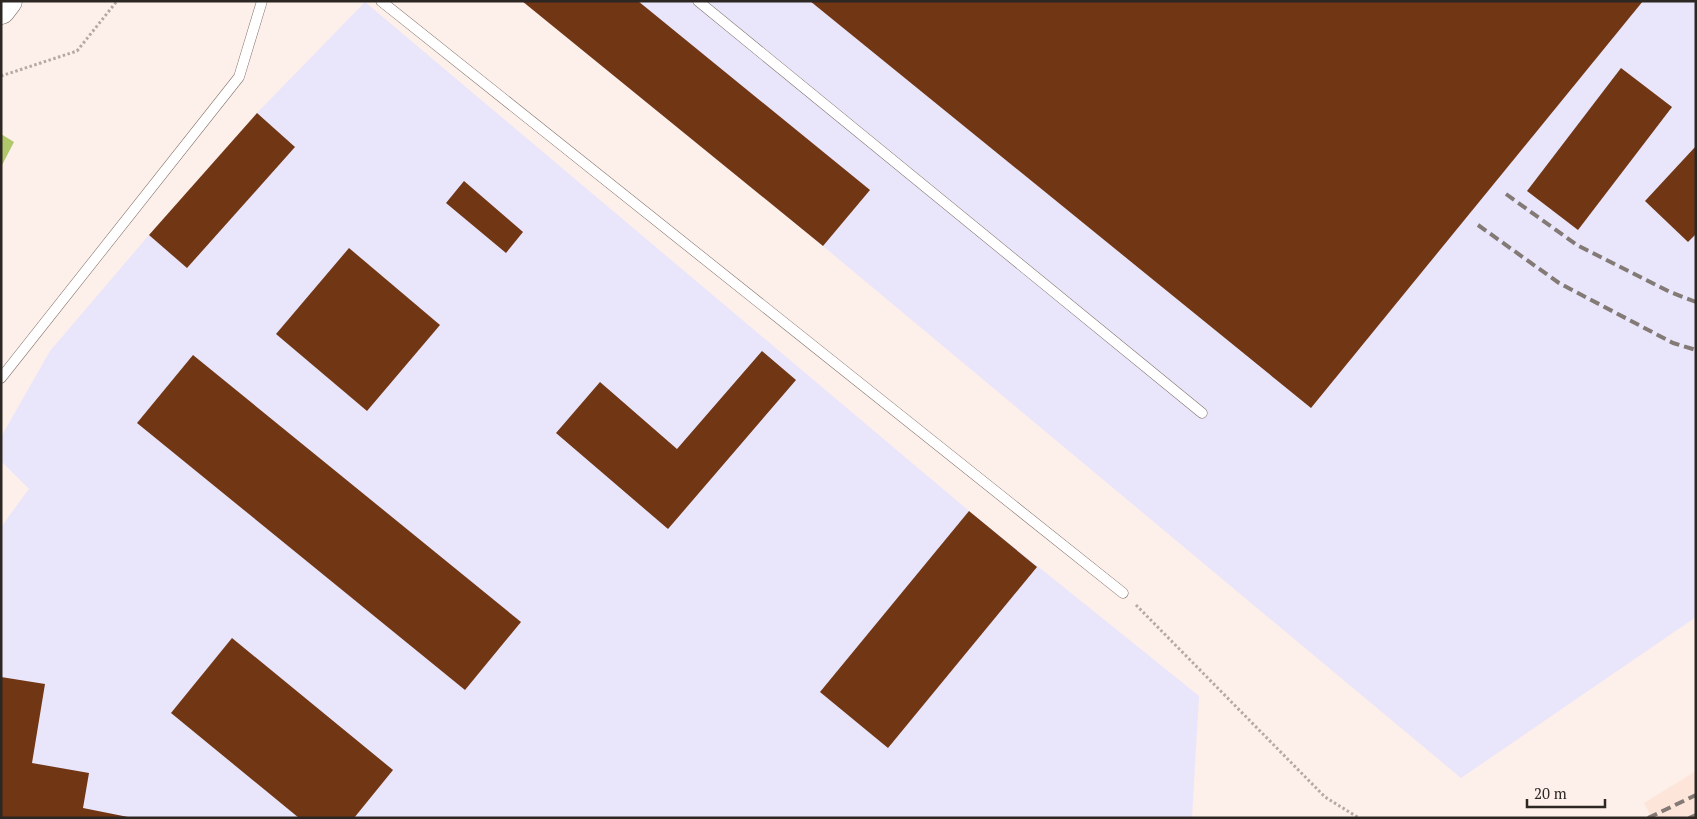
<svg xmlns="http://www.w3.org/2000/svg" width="1697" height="819" font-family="'PT Serif',serif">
<rect width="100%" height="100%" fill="#fdefe9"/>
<polygon fill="#fde5d9" points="1696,771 1696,818 1652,818 1644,803"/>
<g fill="#e9e5fb">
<polygon points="522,1 1696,1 1696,617 1461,778 823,246"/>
<polygon points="365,2 969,511 1199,696 1192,818 1,818 1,527 29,489 1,461 1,437 50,351 149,235 257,113"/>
</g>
<polygon fill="#b0c76b" points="1,134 14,142 1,167"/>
<g fill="#713613">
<polygon points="522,1 638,1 870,190 823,246"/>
<polygon points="810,1 1643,1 1311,408"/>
<polygon points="1621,68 1672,107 1578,230 1527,191"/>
<polygon points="257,113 295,147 187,268 149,235"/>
<polygon points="1696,146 1696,234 1688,242 1645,201"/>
<polygon points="464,181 523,232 506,253 446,203"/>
<polygon points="349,248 440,325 367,411 276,334"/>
<polygon points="762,351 796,380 668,529 556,433 600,382 677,449"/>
<polygon points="193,355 521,622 465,690 137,423"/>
<polygon points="969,511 1037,567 888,748 820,692"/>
<polygon points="232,638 393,770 354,818 299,818 171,713"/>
<polygon points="1,677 45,684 32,763 89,773 83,808 133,818 1,818"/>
</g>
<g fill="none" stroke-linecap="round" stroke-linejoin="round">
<defs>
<g id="service">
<polyline points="381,1 1123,593"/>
<polyline points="698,1 1202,413"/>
<polyline points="1,378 239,77 262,1"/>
</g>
<polyline id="secondary" points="1,10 8,1"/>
</defs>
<use href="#service" stroke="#7e6f68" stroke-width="11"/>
<use href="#secondary" stroke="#7e6f68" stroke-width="29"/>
<g stroke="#b4a9a4" stroke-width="3" stroke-dasharray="2.5 2.5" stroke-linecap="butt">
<polyline points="1,76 77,51 117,1"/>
<polyline points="1136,605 1325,797 1359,818"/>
</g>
<use href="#service" stroke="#fff" stroke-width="10"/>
<use href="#secondary" stroke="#fff" stroke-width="28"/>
<g stroke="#837a75" stroke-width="4" stroke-dasharray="10 5" stroke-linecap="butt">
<polyline points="1506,194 1577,245 1670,292 1696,302"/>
<polyline points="1478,225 1559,283 1673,343 1696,350"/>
<polyline points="1648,818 1696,795"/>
<polyline points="1689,818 1696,815"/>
</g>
</g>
<rect width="1697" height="819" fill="none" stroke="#2d2724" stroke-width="5"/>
<path d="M1527 799v8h78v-8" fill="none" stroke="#2d2724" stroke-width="2.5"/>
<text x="1534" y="799" font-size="15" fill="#2d2724" stroke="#fdefe9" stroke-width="4" paint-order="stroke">20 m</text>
</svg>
